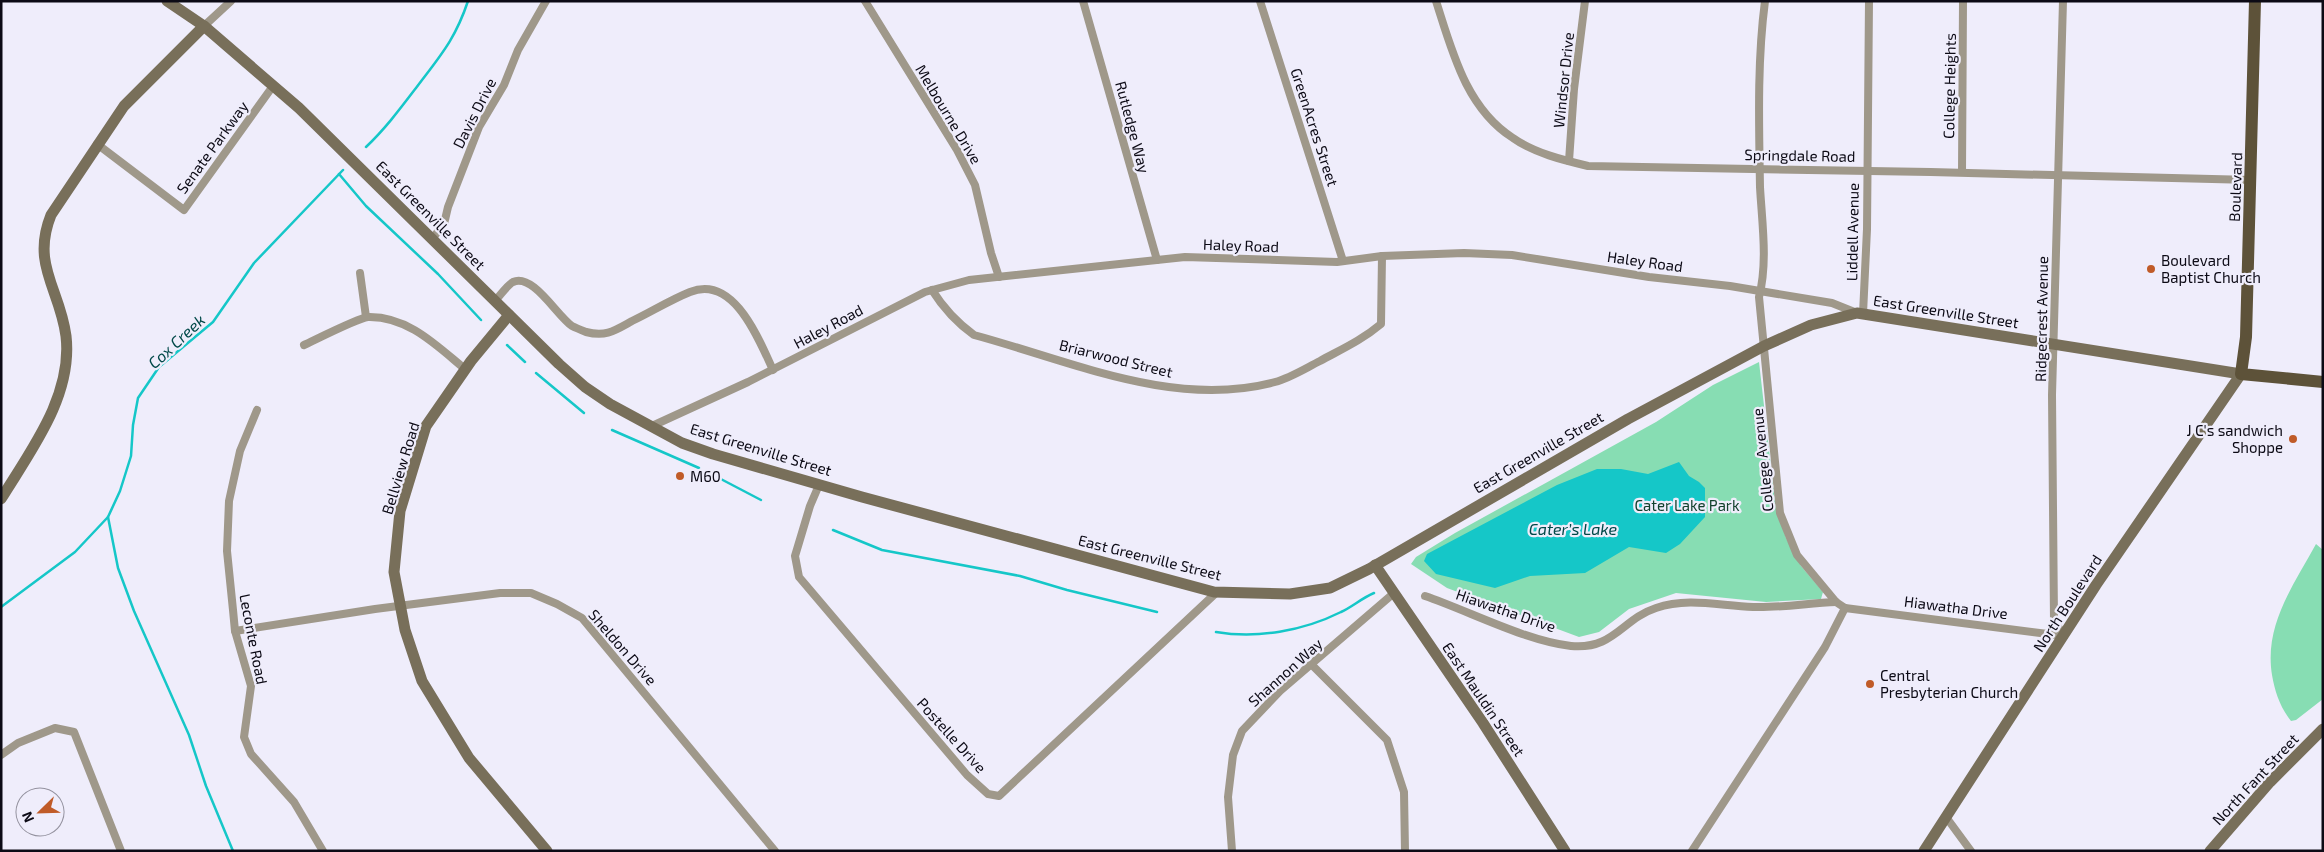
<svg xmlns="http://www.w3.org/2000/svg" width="2324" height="852" font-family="'Exo 2',sans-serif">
<rect width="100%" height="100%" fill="#efedfb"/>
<g fill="#87ddb3">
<polygon points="1759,362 1775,502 1786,538 1801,566 1823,592 1821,599 1766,602 1676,593 1629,609 1599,632 1579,637 1447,588 1411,564 1416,557 1455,533 1656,422 1713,385"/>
<path d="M2316,544L2323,550V699L2296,720L2291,721C2280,707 2275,692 2272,675C2264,625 2293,586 2316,544Z"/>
</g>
<polygon fill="#15c7c8" points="1679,462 1689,476 1699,482 1705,488 1705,517 1680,544 1666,553 1629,547 1585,573 1530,576 1495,588 1436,574 1424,561 1427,554 1557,485 1597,469 1621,469 1648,474"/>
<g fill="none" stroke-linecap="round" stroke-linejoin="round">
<g stroke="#15c7c8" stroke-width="2.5">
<path d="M366,147C385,129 400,109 416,88C440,56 455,40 468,1"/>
<polyline points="339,174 366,206 438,274 481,320"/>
<polyline points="507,345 525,362"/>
<polyline points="536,373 584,413"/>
<polyline points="612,430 699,468"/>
<polyline points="717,477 761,500"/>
<polyline points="108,517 118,568 134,611 189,735 206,786 233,851"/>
<polyline points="833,530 882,550 1020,576 1067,590 1157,612"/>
<polyline points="1,607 75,552 108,517 120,491 131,456 133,425 138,398 159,367 213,322 254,263 343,170"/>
<path d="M1216,632C1257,639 1303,631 1341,612C1352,607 1362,598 1374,593"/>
</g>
<g stroke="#9f988a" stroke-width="8">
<polyline points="865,1 957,150 975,185 991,253 999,277"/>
<polyline points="1083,1 1157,260"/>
<polyline points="1260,1 1343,261"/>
<path d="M1436,1C1452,51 1466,108 1513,138C1534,153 1563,160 1588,166C1809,169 2031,174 2252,180"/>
<path d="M1765,1C1757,62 1759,126 1760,187C1762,223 1768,262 1759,297L1780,513L1797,555L1836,602L1845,608"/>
<polyline points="2063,1 2052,395 2054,620 2064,636"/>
<polyline points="204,26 231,1"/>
<polyline points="97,144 184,210 273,86"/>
<polyline points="1569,161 1574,89 1585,1"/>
<polyline points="1962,172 1963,1"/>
<polyline points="432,239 444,224 448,207 479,127 504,85 518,50 546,1"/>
<polyline points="360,273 366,317"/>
<path d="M932,290C944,309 956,322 974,335C1071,361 1174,409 1275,382C1290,378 1306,368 1320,361C1342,349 1362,340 1381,324L1382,256"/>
<path d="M495,301C500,296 507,285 513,282C533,273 557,316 572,326C576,328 581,330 586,332C606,337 614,331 632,321C651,312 670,300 690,292C734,274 759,340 773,370"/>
<polyline points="1863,314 1867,229 1869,1"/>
<path d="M304,345C315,340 358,318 368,317C408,316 437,346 465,369"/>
<polyline points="257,410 240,451 229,501 227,551 233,610 235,631 251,686 244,737 251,754 294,802 323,851"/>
<polyline points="652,426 748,382 925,292 969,280 1185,257 1337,262 1382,256 1464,253 1512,255 1649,277 1730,286 1832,303 1857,313"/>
<polyline points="819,485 810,506 795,556 799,577 967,775 988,794 999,796 1217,592"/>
<path d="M1425,596C1469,611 1526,641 1571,646C1614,650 1622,619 1656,608C1688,597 1720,606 1753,607C1780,608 1809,603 1836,602"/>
<polyline points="1845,608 2064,636"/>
<polyline points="235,631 375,609 500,593 531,593 557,604 582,618 775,851"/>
<polyline points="1312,665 1387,740 1404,792 1405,851"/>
<polyline points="1,755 18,743 55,728 74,732 121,851"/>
<polyline points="1946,817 1971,851"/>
<polyline points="1232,851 1228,797 1233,755 1242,731 1280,691 1394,593"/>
<polyline points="1692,851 1825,647 1845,608"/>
</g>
<g stroke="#786f5a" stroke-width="11">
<polyline points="167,1 204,26 299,108 559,364 585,387 610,404 682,443 713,454 862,497 1214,592 1290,594 1330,588 1369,569 1628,419 1764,346 1811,325 1857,313 2241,374 2096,585 1924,851"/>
<polyline points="509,315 471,361 426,426 400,511 394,572 405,630 422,681 469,758 547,851"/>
<path d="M1,499C31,450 73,396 66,336C60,289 31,265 51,215L124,106L204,26"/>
<polyline points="1375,565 1483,723 1565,851"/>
<polyline points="2210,851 2270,782 2323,729"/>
</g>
<polyline stroke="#5d5239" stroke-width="12" points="2255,1 2246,337 2241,374 2323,382"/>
</g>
<g fill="#c05b28" stroke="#efedfb" stroke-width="2">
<circle cx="2151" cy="269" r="5"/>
<circle cx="2293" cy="439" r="5"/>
<circle cx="680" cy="476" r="5"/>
<circle cx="1870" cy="684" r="5"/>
</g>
<g text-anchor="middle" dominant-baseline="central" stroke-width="4.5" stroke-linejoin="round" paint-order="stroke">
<g font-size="15" fill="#0c0a15" stroke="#efedfb">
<text transform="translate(1563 80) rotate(-84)">Windsor Drive</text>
<text transform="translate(1949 86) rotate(-89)">College Heights</text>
<text transform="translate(474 113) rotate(-63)">Davis Drive</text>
<text transform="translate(949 114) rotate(59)">Melbourne Drive</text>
<text transform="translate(1133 127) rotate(75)">Rutledge Way</text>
<text transform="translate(1315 127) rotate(72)">GreenAcres Street</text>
<text transform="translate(212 147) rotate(-54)">Senate Parkway</text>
<text transform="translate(1800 155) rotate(1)">Springdale Road</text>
<text transform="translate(2235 187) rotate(-88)">Boulevard</text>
<text transform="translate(431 215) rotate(45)">East Greenville Street</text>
<text transform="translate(1852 232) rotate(-89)">Liddell Avenue</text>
<text transform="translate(1241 245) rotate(2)">Haley Road</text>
<text transform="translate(1645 261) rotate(8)">Haley Road</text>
<text transform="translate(1946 311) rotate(9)">East Greenville Street</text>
<text transform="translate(2041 319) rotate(-89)">Ridgecrest Avenue</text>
<text transform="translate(828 326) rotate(-28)">Haley Road</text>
<text transform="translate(1116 358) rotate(14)">Briarwood Street</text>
<text transform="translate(761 449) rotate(17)">East Greenville Street</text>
<text transform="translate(1538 452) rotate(-30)">East Greenville Street</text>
<text transform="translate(1762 460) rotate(-96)">College Avenue</text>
<text transform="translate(400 468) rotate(-73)">Bellview Road</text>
<text transform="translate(1150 557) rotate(14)">East Greenville Street</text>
<text transform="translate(2067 603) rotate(-57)">North Boulevard</text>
<text transform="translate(1956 607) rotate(7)">Hiawatha Drive</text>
<text transform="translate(1506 610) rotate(19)">Hiawatha Drive</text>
<text transform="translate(254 639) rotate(79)">Leconte Road</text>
<text transform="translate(623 647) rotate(49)">Sheldon Drive</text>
<text transform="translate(1285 672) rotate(-42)">Shannon Way</text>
<text transform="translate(1484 699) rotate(56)">East Mauldin Street</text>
<text transform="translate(952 735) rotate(48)">Postelle Drive</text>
<text transform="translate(2255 779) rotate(-47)">North Fant Street</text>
</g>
<g font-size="15" fill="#0c0a15" stroke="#efedfb" text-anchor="start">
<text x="2161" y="260">Boulevard<tspan x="2161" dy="17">Baptist Church</tspan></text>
<text x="2283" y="430" text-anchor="end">J C's sandwich<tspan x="2283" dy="17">Shoppe</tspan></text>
<text x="690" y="476">M60</text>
<text x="1880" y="675">Central<tspan x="1880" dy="17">Presbyterian Church</tspan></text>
</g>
<g font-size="15" fill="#12412d" stroke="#efedfb">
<text x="1687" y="505">Cater Lake Park</text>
</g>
<g font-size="16" font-style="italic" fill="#004848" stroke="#efedfb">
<text transform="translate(176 341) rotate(-43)">Cox Creek</text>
<text x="1573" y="528">Cater’s Lake</text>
</g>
</g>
<rect width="2324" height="852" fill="none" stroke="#0c0a15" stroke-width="5"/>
<g transform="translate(40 812) rotate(247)"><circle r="24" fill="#efedfb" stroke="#94929f"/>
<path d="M0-4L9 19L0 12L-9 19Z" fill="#c05b28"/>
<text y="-8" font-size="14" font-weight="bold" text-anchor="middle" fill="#0c0a15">N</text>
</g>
</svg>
